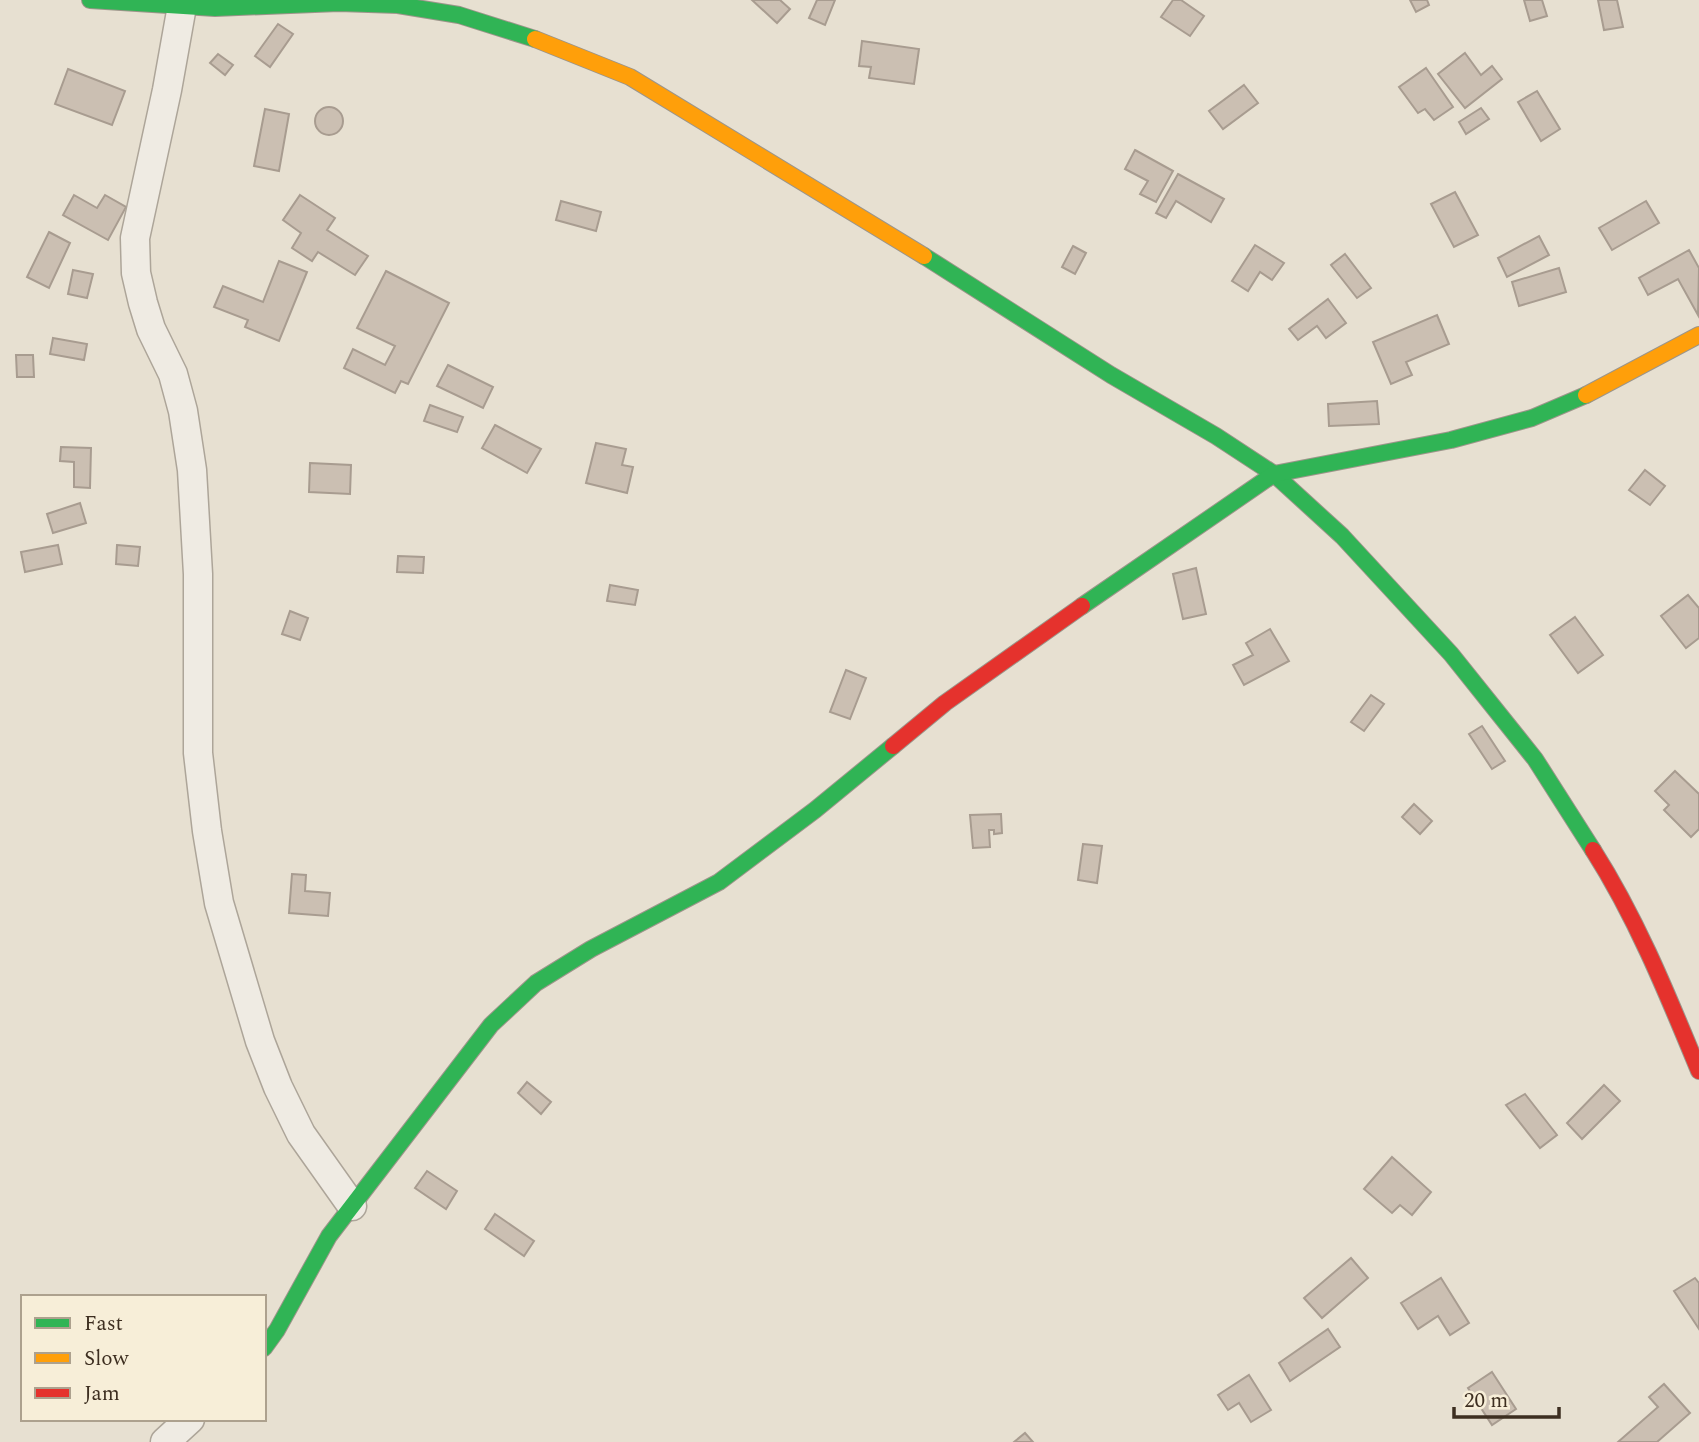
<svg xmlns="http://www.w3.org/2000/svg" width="1699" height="1442" font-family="Spectral,serif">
<rect width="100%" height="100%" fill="#e7e0d1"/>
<g fill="#cbbfb2" stroke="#a89c90" stroke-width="2">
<polygon points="752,0 780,0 790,9 777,23"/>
<polygon points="817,0 835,0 825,25 809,18"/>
<polygon points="1173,0 1181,0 1204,16 1190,36 1161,17"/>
<polygon points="1410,0 1427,0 1429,5 1416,12"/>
<polygon points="1524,0 1542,0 1547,16 1530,21"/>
<polygon points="1598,0 1617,0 1623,27 1604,30"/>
<polygon points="278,24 293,34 270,67 255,56"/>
<polygon points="862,41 919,49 914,84 869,78 871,67 859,66"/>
<polygon points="1465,53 1481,75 1492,66 1502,79 1465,108 1438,74"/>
<polygon points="218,54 233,65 225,75 210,63"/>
<polygon points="1426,68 1453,107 1434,120 1425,109 1418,113 1399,87"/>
<polygon points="68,69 125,91 112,125 55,104"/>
<polygon points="1244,85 1258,103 1223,129 1209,111"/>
<polygon points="1537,91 1560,129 1541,141 1518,102"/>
<circle cx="329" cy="121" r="14"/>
<polygon points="1481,108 1489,119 1466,134 1459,122"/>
<polygon points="265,109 289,114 279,171 254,166"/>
<polygon points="1135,150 1173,171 1156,202 1140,194 1148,181 1125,169"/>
<polygon points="1178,174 1224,199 1211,222 1176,201 1166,218 1156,213"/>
<polygon points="1455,192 1478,235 1454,247 1431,204"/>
<polygon points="74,195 97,208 105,195 126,207 108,240 63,215"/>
<polygon points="300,195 335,218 327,230 368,256 355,275 318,252 312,261 292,248 301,233 283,220"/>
<polygon points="561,201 601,212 596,231 556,220"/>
<polygon points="1646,201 1659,223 1612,250 1599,228"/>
<polygon points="49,232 70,243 49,288 27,277"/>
<polygon points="1539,236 1549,255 1507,277 1498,258"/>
<polygon points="1255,245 1284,263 1272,280 1260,272 1248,291 1232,281"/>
<polygon points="1073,246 1086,253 1075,274 1062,267"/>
<polygon points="1689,250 1699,268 1698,315 1678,279 1648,295 1639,278"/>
<polygon points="1345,254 1371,288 1357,298 1331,265"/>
<polygon points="279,261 307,272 279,341 245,327 248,320 214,307 223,286 263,302"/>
<polygon points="1559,268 1566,292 1519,306 1512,282"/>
<polygon points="73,270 93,274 87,298 68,294"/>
<polygon points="386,271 449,303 408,384 401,381 395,393 344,368 353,349 385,365 395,346 357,328"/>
<polygon points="1328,299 1346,323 1326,338 1317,326 1298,340 1289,329"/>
<polygon points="1437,315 1449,344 1406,362 1412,375 1391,384 1373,342"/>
<polygon points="53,338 87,344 84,360 50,354"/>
<polygon points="16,355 33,355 34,377 17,377"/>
<polygon points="448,365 493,387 483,408 437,386"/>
<polygon points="1377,401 1379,424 1329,426 1328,404"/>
<polygon points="430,405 463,417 457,432 424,421"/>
<polygon points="495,425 541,449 527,473 482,448"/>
<polygon points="596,443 626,449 622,465 633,467 627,493 586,483"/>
<polygon points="61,447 91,448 90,488 74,487 74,462 60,461"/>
<polygon points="310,463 351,465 350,494 309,492"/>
<polygon points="1645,470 1665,486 1650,505 1629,490"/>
<polygon points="80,503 86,523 53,533 47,514"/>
<polygon points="58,545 62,564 25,572 21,552"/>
<polygon points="117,545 140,547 138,566 116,564"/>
<polygon points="398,556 424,557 423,573 397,572"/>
<polygon points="1196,568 1206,614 1183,619 1173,574"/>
<polygon points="610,585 638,590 635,605 607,601"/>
<polygon points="1688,595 1699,608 1699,638 1686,648 1661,616"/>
<polygon points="290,611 308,618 300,640 282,634"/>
<polygon points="1575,617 1603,655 1578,673 1550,635"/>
<polygon points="1270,629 1289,661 1244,685 1233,665 1253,655 1246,643"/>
<polygon points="846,670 866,678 850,719 830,712"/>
<polygon points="1371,695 1384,704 1364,731 1351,722"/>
<polygon points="1482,726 1505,761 1492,769 1469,734"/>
<polygon points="1675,771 1699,794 1699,829 1691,837 1664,810 1669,805 1655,791"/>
<polygon points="1414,804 1432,821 1420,834 1402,817"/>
<polygon points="1001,814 1002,833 994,834 994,830 989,830 990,847 973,848 970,815"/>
<polygon points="1083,844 1102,846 1097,883 1078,880"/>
<polygon points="292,874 306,875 305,891 330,893 328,916 289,913"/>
<polygon points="527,1082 551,1102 541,1114 518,1093"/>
<polygon points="1604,1085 1620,1101 1582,1139 1567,1123"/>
<polygon points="1525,1094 1557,1135 1540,1148 1506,1105"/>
<polygon points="1392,1157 1431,1192 1412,1215 1400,1205 1392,1213 1364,1189"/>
<polygon points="427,1171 457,1191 446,1209 415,1188"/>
<polygon points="495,1214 534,1241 524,1256 485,1229"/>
<polygon points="1351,1258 1368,1278 1322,1318 1304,1298"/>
<polygon points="1441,1278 1469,1323 1450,1335 1438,1316 1418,1329 1401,1303"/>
<polygon points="1695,1278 1699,1283 1699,1329 1674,1291"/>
<polygon points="1328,1329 1340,1347 1290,1381 1279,1363"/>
<polygon points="1492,1372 1516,1409 1492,1425 1468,1388"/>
<polygon points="1249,1375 1271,1410 1251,1422 1239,1403 1228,1410 1218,1395"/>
<polygon points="1664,1384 1690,1413 1657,1442 1618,1442 1658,1407 1649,1397"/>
<polygon points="1025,1433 1033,1442 1014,1442"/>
</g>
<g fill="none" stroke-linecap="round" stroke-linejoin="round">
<defs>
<g id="street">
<polyline points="182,6 167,90 135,238 136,273 143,303 151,329 173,374 183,411 192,470 198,574 198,753 207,831 219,903 260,1041 278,1087 301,1134 352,1206"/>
<polyline points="165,1442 190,1419"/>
</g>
<g id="fast">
<polyline points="90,0 215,8 339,3 398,5 459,15 535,39"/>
<polyline points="924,256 1111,375 1216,436 1274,474 1342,536 1451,654 1535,759 1593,850"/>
<polyline points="1082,606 1274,474 1451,440 1532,418 1586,395"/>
<polyline points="264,1348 277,1330 329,1236 491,1025 536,983 591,949 719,882 815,810 893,746"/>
</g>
<g id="slow">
<polyline points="535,39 630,77 924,256"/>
<polyline points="1586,395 1699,335"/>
</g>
<g id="jam">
<polyline points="893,746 945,703 1082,606"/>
<path d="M1593,850C1637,919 1668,996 1699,1071"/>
</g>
</defs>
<use href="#street" stroke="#ada599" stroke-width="31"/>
<use href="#fast" stroke="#9c958a" stroke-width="18"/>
<use href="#slow" stroke="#9c958a" stroke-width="18"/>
<use href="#jam" stroke="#9c958a" stroke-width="18"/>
<use href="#street" stroke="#efebe3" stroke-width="28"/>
<use href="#fast" stroke="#30b455" stroke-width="16"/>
<use href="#slow" stroke="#ff9f0a" stroke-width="16"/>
<use href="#jam" stroke="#e5322d" stroke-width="16"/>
</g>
<rect x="21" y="1295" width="245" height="126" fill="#f7eed8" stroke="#ada18e" stroke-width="2"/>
<rect x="35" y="1318" width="35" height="10" fill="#30b455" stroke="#ada18e" stroke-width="2"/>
<text x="84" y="1330" font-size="21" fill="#3d2e20">Fast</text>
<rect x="35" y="1353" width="35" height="10" fill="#ff9f0a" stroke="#ada18e" stroke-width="2"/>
<text x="84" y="1365" font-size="21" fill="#3d2e20">Slow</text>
<rect x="35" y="1388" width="35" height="10" fill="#e5322d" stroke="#ada18e" stroke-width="2"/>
<text x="84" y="1400" font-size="21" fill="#3d2e20">Jam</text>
<path d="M1454 1407v10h105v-10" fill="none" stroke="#3d2e20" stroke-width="3.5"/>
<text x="1464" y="1407" font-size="21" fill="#3d2e20" stroke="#f7eed8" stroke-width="5" paint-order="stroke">20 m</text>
</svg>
